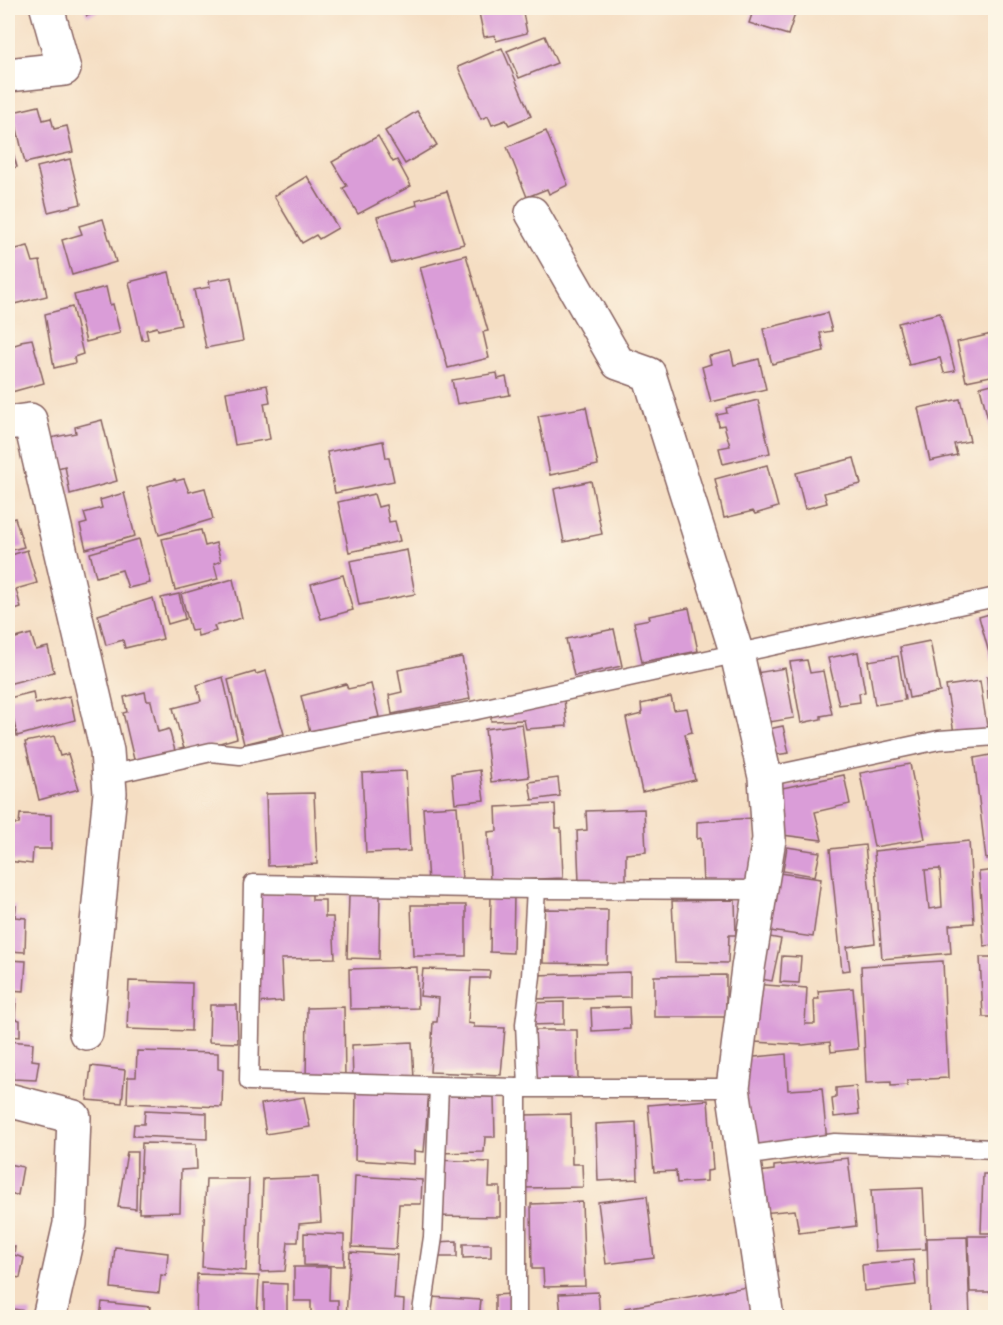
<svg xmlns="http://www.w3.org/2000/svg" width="1003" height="1325" font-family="Pangolin,sans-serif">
<rect width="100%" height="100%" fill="#fcf5e5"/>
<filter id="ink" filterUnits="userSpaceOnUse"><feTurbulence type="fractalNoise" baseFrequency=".0167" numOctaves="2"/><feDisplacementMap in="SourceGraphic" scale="12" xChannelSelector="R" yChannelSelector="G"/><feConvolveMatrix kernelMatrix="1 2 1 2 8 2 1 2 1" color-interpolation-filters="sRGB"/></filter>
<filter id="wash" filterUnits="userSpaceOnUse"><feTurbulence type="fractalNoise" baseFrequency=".008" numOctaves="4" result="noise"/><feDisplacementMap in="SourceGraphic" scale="24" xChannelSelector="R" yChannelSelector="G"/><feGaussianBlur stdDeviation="1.35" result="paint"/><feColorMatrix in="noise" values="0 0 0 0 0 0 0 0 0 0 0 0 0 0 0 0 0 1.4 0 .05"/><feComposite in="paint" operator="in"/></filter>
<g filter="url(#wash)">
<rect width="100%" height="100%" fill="#f5dec3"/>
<g id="blocks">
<g fill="#da9dd8" fill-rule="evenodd">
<polygon points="84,8 107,8 87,16"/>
<polygon points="478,8 522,8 527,33 496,41 495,35 484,37"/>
<polygon points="754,8 797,8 788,35 749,23"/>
<polygon points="545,36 557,63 519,78 507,51"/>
<polygon points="502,48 531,116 509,125 506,120 492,125 488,116 481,119 458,67"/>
<polygon points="39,106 43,120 51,118 54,129 67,126 73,152 25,163 13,112"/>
<polygon points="417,111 437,145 405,164 385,131"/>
<polygon points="546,131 568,185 549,194 547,189 527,197 507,147"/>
<polygon points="8,135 17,167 8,169"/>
<polygon points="378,136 393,162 397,160 411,186 358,214 343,188 347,186 332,162"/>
<polygon points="70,159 81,204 48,212 37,167"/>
<polygon points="307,176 338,228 319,239 316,235 302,243 274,196"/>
<polygon points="447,191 464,244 391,263 377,217 417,205 416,200"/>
<polygon points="103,219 116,262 72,275 62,240 82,234 79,226"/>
<polygon points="28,246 33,262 40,261 47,296 10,305 8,292 8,251"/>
<polygon points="466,255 488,331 483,332 489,358 448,368 420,267"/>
<polygon points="169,272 181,325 158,330 157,327 146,330 148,339 142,340 129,282"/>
<polygon points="231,277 243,341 206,348 194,290 210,287 209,281"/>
<polygon points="106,287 110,305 113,304 120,333 86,342 74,295"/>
<polygon points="72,307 83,354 74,357 75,363 54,368 45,314"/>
<polygon points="827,313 832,331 820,333 824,351 772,364 763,329"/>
<polygon points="940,313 955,371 944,373 940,358 909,365 898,323"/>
<polygon points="996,333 996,375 966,381 957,342"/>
<polygon points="32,339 44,383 8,393 8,356 10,356 8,347 21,343 21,341"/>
<polygon points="731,351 734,365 759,359 766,389 711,402 702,367 711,364 709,356"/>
<polygon points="497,373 498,379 506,377 510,395 457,404 452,380"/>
<polygon points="996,383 996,434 992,435 980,387"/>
<polygon points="267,385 270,402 264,403 270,439 235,445 226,392"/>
<polygon points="960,399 970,441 954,444 957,455 930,461 918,408"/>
<polygon points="758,400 770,453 723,464 719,448 730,446 724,425 719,426 717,415 727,413 726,408"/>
<polygon points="586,407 598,465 550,475 538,416"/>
<polygon points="102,420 117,481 70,494 65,466 58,468 50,438 76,433 75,427"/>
<polygon points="383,441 386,458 389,458 394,481 335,493 327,452"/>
<polygon points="854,458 861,484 824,493 827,503 805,509 796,473"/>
<polygon points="767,465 778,507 755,514 753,511 724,518 715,479"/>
<polygon points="8,472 14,495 8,497"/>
<polygon points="175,479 176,481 184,479 189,492 205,488 213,519 159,535 147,487"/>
<polygon points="591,481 602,534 564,542 554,489"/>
<polygon points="124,493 135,536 86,549 80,525 87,523 84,513 102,508 100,500"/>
<polygon points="374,494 378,507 386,505 389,522 395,521 400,541 349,552 338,502"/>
<polygon points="15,518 24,547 8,551 8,520"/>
<polygon points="201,530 205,546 216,543 221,561 214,564 218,579 175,590 162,539"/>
<polygon points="139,539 150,583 128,588 122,570 96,577 90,553"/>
<polygon points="27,550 37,583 16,589 21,608 8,612 8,556"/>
<polygon points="407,550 415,594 359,605 350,561"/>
<polygon points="343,575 353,610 321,619 311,584"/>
<polygon points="233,579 242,618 214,626 216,631 198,636 197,630 191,631 181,594"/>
<polygon points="179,594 185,619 168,624 161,598"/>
<polygon points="153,598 163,639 125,648 123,640 106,645 98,615"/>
<polygon points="689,608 698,651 642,662 634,622 650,619 649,616"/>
<polygon points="996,612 996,666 993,667 979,617"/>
<polygon points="614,629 622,666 574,676 566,639"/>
<polygon points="31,634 36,650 48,647 54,672 8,684 8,640"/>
<polygon points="930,641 940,692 909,698 900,647"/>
<polygon points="858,652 865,692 859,693 860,702 839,705 828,658"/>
<polygon points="898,656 905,700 875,705 868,661"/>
<polygon points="462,657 470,699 392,714 389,695 402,692 398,670"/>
<polygon points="807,660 810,673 823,671 832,714 821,716 821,719 801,723 790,662"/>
<polygon points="785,668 794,718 764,723 756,673"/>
<polygon points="266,671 284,734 244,744 228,680 255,672 256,674"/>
<polygon points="223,677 237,738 185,753 173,708 201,701 197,685"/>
<polygon points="987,677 996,677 996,699 988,699"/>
<polygon points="980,681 988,733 955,739 946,686"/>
<polygon points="346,684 348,689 371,684 379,717 310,732 301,696"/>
<polygon points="33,692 35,704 70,696 75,720 17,736 9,698"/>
<polygon points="145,692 147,701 151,701 158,732 169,729 177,758 136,768 123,713 127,712 124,697"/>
<polygon points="671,697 674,710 687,708 692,732 685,734 695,780 642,792 626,718 642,714 641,704"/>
<polygon points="564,699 567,726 526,729 524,720 491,721 491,713"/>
<polygon points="522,724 529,777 491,782 485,729"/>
<polygon points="783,726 789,753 775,755 764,730"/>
<polygon points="54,736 60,756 68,754 79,789 39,800 25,742"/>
<polygon points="996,754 996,858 986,859 974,758"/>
<polygon points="910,764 925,839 874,847 860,773"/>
<polygon points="480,770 484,800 455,803 452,774"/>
<polygon points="406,771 410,851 366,853 362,773"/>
<polygon points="844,775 850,804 815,812 822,840 775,834 768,791"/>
<polygon points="558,778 560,796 532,800 529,782"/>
<polygon points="314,793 317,864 268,866 266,794"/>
<polygon points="555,804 556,828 561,828 563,878 490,881 488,832 497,831 496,807"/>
<polygon points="457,806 462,879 428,882 423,808"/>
<polygon points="644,809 646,852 626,854 626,882 579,882 577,831 587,830 586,811"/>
<polygon points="20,814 51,815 51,849 33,849 32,864 8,861 8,824 19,824"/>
<polygon points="752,818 758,884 703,884 701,838 697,839 697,822"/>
<path d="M969,841L974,923L949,925L951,953L882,959L874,851ZM940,869L942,907L929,909L925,870Z"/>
<polygon points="865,845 875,943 847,947 850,970 842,971 830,849"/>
<polygon points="787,847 820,852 815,876 783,871"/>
<polygon points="996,870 996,945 984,946 979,872"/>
<polygon points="772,872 821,879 813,937 763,930"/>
<polygon points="253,892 312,894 312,900 325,900 325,917 333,917 335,958 281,959 283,1001 254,1003"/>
<polygon points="491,893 514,893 513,953 490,952"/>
<polygon points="349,895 380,895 379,959 347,958"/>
<polygon points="735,900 736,935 729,935 728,963 675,962 672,901"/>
<polygon points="8,905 16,906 15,917 26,918 25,952 8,951"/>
<polygon points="411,905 466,905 466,956 413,956"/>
<polygon points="544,909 608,910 607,964 543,963"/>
<polygon points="759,935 781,939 772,981 750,977"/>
<polygon points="782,956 801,957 799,983 780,982"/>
<polygon points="980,957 996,957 996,1017 983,1017"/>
<polygon points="8,960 26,961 24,991 8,990"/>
<polygon points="943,961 948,1078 907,1080 907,1085 891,1086 891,1082 866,1083 861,966"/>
<polygon points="417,967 418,1008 350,1009 349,969"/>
<polygon points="423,969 490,971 489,978 471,978 468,1023 474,1024 474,1027 505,1028 501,1075 430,1072 433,1022 437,1022 439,998 420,996"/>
<polygon points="630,972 630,997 535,999 536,975"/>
<polygon points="726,975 726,1017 654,1017 654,976"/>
<polygon points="129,981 192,983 191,1031 127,1029"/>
<polygon points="753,984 807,988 805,1024 815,1024 814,999 819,999 818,991 853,988 858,1049 831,1052 830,1042 803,1045 755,1042"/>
<polygon points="8,999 16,999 15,1019 20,1020 20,1037 8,1036"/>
<polygon points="564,1002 564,1024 529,1025 527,1003"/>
<polygon points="210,1005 237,1005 238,1043 209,1042"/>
<polygon points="344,1007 345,1080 306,1081 307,1008"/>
<polygon points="629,1007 630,1029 592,1031 591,1008"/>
<polygon points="527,1030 577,1030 578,1081 528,1081"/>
<polygon points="8,1041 33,1043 32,1060 39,1061 36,1080 13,1079 13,1072 8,1071"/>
<polygon points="412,1042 414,1079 353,1081 352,1045"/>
<polygon points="137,1051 218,1053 218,1069 223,1070 222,1107 127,1103 128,1077 136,1077"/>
<polygon points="786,1054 788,1090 822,1088 827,1143 745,1151 744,1058"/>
<polygon points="91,1066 125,1070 122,1103 87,1100"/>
<polygon points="856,1086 859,1114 834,1117 832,1099 836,1098 836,1088"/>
<polygon points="356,1088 429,1090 424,1152 414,1151 414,1164 355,1160"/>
<polygon points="436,1095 494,1097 495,1137 485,1137 484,1152 434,1153"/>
<polygon points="304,1097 310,1127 266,1134 261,1104"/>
<polygon points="708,1100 713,1170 707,1171 707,1181 677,1183 676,1171 654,1172 648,1105"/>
<polygon points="145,1110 207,1113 207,1139 133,1136 134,1124 144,1124"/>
<polygon points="571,1114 572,1164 582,1164 583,1187 525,1188 523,1115"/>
<polygon points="636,1122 638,1179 598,1181 596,1124"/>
<polygon points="142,1143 196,1144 197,1169 181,1170 180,1212 139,1213"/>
<polygon points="127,1152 137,1152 136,1209 118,1207"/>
<polygon points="848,1158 856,1226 799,1233 795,1210 761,1213 758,1172 774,1170 774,1166"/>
<polygon points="435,1160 490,1162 489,1187 500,1187 500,1217 432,1216"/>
<polygon points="8,1164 23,1167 18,1195 8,1194"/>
<polygon points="983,1174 996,1174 996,1233 981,1233"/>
<polygon points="355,1176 422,1180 421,1204 399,1204 396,1249 352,1247"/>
<polygon points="318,1177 321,1222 299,1224 298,1242 288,1242 285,1271 260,1272 263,1179"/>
<polygon points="206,1179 249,1179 246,1271 202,1267"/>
<polygon points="923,1188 926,1249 875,1251 871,1190"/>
<polygon points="647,1196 654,1258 606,1264 598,1202"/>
<polygon points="582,1202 585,1286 544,1287 543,1269 532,1269 531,1204"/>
<polygon points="304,1233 344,1235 344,1266 304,1265"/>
<polygon points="968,1236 996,1236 996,1292 970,1292"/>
<polygon points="967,1237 970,1318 929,1318 927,1238"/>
<polygon points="457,1241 457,1257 433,1257 434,1242"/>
<polygon points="463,1244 491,1244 491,1257 463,1258"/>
<polygon points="8,1246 15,1247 14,1255 24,1258 20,1278 8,1276"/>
<polygon points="115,1247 168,1253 166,1276 161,1275 159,1293 111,1288"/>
<polygon points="350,1252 397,1255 394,1299 404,1300 403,1318 346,1318"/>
<polygon points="913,1260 916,1285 864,1291 862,1265"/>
<polygon points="294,1267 330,1267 329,1300 338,1300 338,1318 311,1318 311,1301 294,1301"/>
<polygon points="197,1274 259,1276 257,1317 196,1318"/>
<polygon points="264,1283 287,1284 287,1318 264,1318"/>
<polygon points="758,1285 764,1318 734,1318 734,1313 701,1318 625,1318 625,1308"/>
<polygon points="598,1292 600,1318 561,1318 559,1294"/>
<polygon points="510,1294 511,1318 495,1318 495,1295"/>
<polygon points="430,1297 481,1300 479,1318 428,1318"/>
<polygon points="102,1302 150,1307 148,1318 100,1318"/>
<polygon points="8,1308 31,1312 30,1318 8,1318"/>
</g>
</g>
</g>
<g filter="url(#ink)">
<use href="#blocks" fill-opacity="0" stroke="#866260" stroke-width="1.5"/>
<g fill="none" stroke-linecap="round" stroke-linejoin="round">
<defs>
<g id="lane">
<polyline points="109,775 211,752 240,755 348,733 472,711 996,597"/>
<polyline points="765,777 939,740 996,736"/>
<polyline points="528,1087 525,1024 531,976 536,889"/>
<polyline points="517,1088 517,1318"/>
<polyline points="733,1088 517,1088 249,1081 253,884 536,889 760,890"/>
<polyline points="743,1156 835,1143 996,1149"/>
<polyline points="421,1318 433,1237 439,1086"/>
</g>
<g id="street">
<polyline points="8,75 64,69 47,8"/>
<polyline points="532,213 618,363 649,374 737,654 765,777 769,839 748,968 733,1088 767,1318"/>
<polyline points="8,423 30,420 107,751 110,793 86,1033"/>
<polyline points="8,1100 74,1117 70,1224 49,1318"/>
</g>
</defs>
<use href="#lane" stroke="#866260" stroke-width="21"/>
<use href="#street" stroke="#866260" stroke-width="36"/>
<use href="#lane" stroke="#fff" stroke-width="18"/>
<use href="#street" stroke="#fff" stroke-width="33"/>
</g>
</g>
<rect width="1003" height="1325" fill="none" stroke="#fcf5e5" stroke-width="30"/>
</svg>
